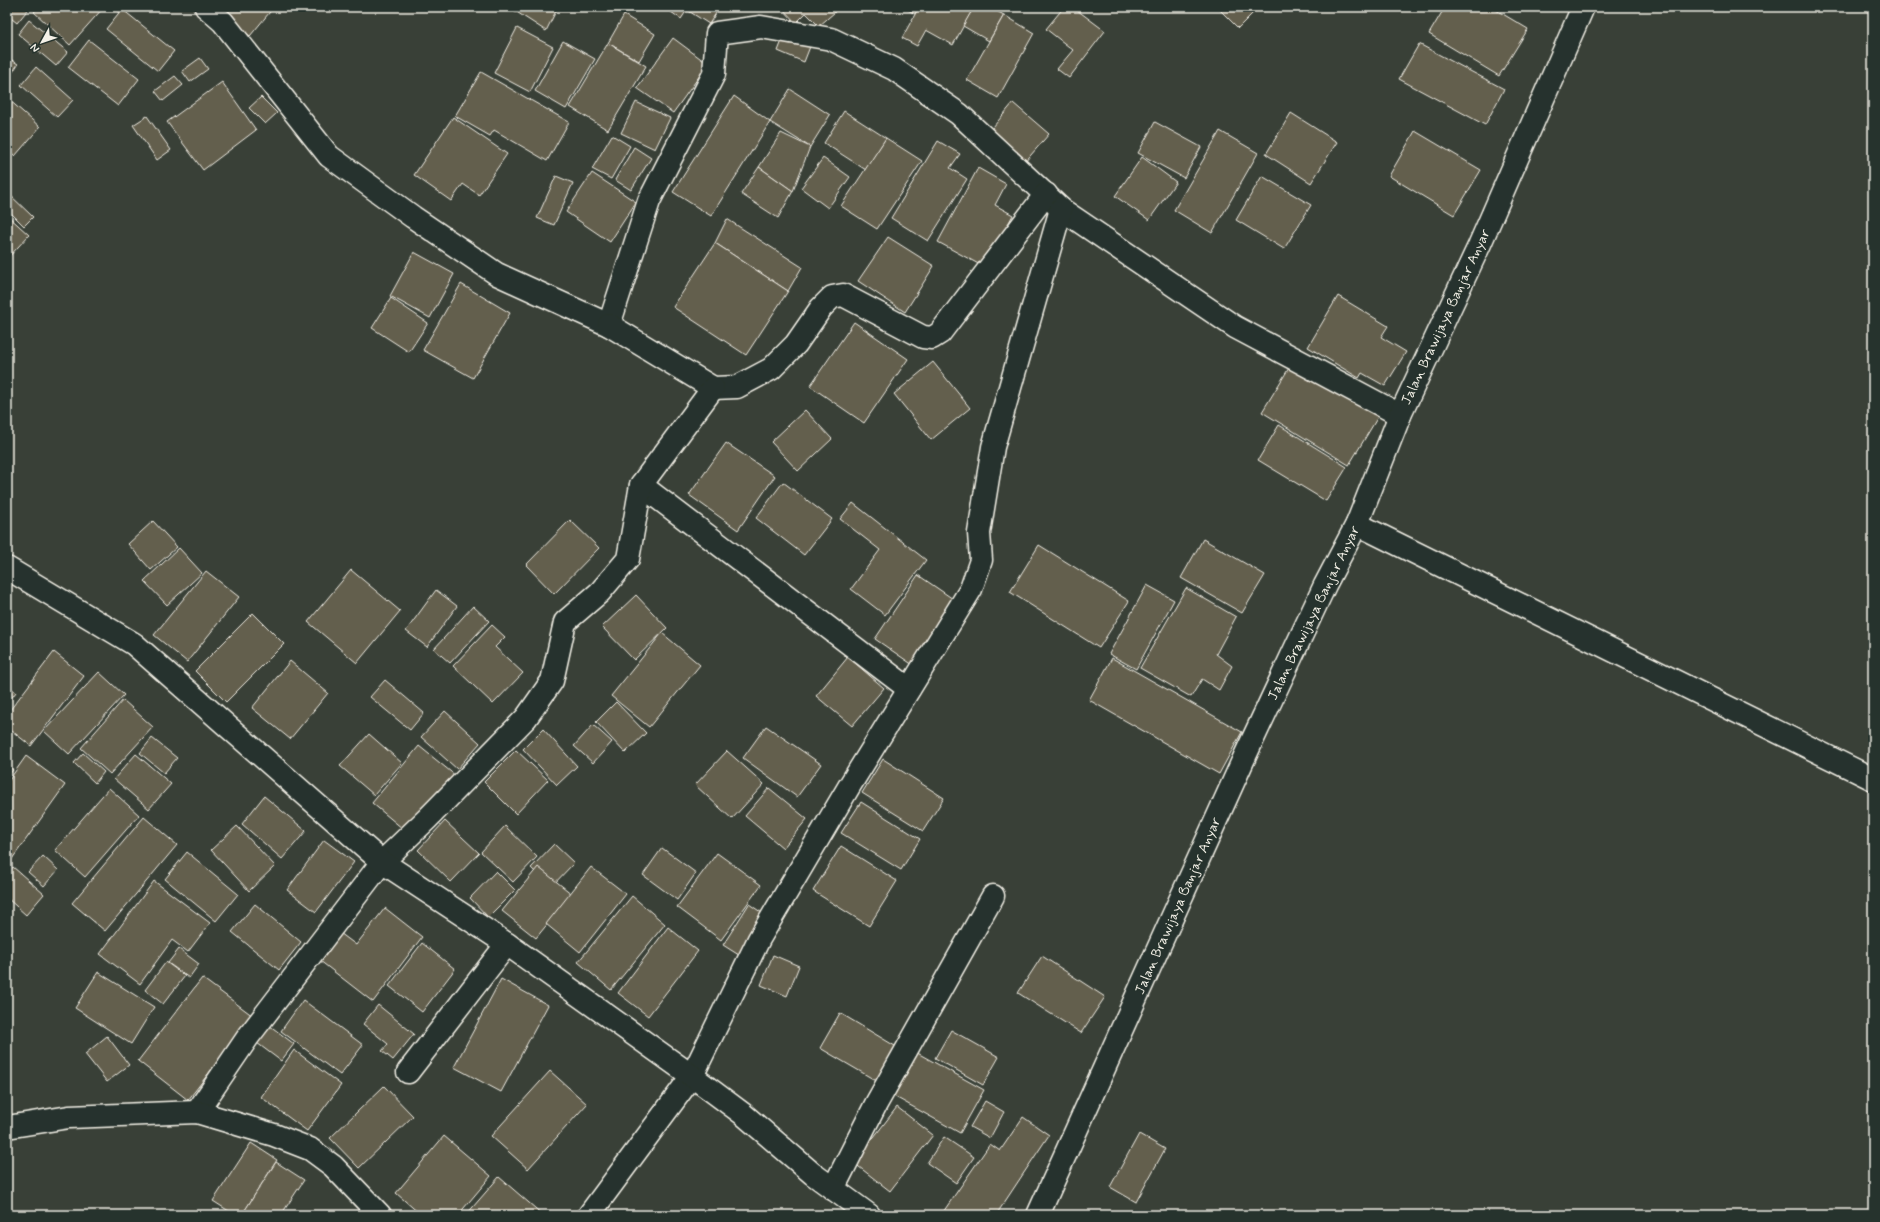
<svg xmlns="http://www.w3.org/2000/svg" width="1880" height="1222" font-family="Mynerve,sans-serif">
<rect width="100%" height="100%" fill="#394037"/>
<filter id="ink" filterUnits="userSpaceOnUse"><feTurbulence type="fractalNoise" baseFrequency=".025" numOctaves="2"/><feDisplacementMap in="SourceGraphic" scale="8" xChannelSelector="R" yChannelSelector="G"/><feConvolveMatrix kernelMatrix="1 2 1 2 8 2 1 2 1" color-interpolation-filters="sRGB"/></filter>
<g filter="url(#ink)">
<g fill="#645e4d" stroke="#f4f1e8">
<polygon points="7,7 30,7 17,23 7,15"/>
<polygon points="39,7 104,7 70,45 34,12"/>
<polygon points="217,7 274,7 250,36"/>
<polygon points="514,7 558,7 546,31 512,9"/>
<polygon points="664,7 720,7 709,24 687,10 681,19"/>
<polygon points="781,7 831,7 835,12 819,26 806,13 796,23"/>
<polygon points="903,7 919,7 915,14"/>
<polygon points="919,7 974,7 953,45 926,30 917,46 902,38"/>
<polygon points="974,7 989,7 1004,15 989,41 963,26"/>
<polygon points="1064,7 1073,7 1105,31 1069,78 1057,69 1073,50 1046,29"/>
<polygon points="1217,7 1259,7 1238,28"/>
<polygon points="1445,7 1491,7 1528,29 1499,76 1429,34"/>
<polygon points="122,9 174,51 158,71 106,29"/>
<polygon points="624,15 655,34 639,61 608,43"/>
<polygon points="1004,15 1034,33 998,98 967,80"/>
<polygon points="29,20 68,52 56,66 18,34"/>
<polygon points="517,28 553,47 530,92 494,73"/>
<polygon points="785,33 811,44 804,62 778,51"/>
<polygon points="673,38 708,64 673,113 637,88"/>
<polygon points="89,40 139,79 118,106 68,67"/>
<polygon points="563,41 595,59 566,109 535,91"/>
<polygon points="608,43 646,66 608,130 570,107"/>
<polygon points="1419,44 1504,89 1485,125 1399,79"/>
<polygon points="7,57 18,64 7,81"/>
<polygon points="200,58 208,69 190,82 182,71"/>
<polygon points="36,67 73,100 57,117 21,85"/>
<polygon points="481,72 569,122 547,161 494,130 490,136 455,116"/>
<polygon points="175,76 183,85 163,101 155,91"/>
<polygon points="222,82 256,130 203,170 167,122"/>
<polygon points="790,89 830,115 810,147 770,122"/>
<polygon points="734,96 770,122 711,216 673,192"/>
<polygon points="261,97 277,113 265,124 249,108"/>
<polygon points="7,98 40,127 15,156 7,149"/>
<polygon points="636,102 670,118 655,149 621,133"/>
<polygon points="1013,103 1049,134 1024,163 988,133"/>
<polygon points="844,111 886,138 866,170 824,143"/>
<polygon points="1291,113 1337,142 1311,183 1266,154"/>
<polygon points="147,116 171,150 157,160 133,125"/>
<polygon points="453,117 507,154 479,195 463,184 451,201 414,175"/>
<polygon points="1155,122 1201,147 1184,178 1138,153"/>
<polygon points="1220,131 1258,153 1212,233 1174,210"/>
<polygon points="1415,131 1481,170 1454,215 1389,176"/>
<polygon points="781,133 810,147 793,191 759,167"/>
<polygon points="612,135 630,146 611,179 592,169"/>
<polygon points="886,138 922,161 877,229 841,206"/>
<polygon points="938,141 960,154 950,168 967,179 928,241 891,218"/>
<polygon points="634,147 651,158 631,190 615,180"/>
<polygon points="1142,157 1176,182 1149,220 1115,196"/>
<polygon points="823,158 850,177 828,208 801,188"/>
<polygon points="759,167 793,191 778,218 741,194"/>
<polygon points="978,168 1006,184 995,205 1013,215 984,267 938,242"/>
<polygon points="592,173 636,202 610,242 566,212"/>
<polygon points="556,176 573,183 554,225 537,218"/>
<polygon points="1262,176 1311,205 1284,249 1236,220"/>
<polygon points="7,192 33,217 24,226 7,209"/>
<polygon points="7,215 29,235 7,259"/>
<polygon points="727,219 802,267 788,291 715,243"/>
<polygon points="888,237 934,266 905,312 858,281"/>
<polygon points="715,243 788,291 746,355 673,307"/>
<polygon points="414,252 454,274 430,318 390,296"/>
<polygon points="461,284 510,313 473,378 423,350"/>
<polygon points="1338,296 1388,326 1381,337 1406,352 1385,386 1362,373 1359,378 1308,347"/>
<polygon points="391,298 428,323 409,352 372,328"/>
<polygon points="854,322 908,359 864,423 810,386"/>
<polygon points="933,362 970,408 931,440 894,394"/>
<polygon points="1292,363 1379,415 1349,465 1262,412"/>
<polygon points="805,410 832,439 798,471 771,442"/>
<polygon points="1279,425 1347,467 1326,501 1258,460"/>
<polygon points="726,443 775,476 738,530 689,495"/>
<polygon points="783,482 832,519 804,555 756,518"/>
<polygon points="853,503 926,560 885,615 851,589 880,550 840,519"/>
<polygon points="570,520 599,548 554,594 526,565"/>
<polygon points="153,521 177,547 151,570 128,544"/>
<polygon points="1203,539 1265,575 1242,613 1181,578"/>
<polygon points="1039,545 1129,601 1099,648 1010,592"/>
<polygon points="179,548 202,573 167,605 144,581"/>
<polygon points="351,570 400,611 357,663 308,622"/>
<polygon points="206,571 239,597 187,662 154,635"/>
<polygon points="918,575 956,601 913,665 875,639"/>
<polygon points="1147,585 1174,600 1136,669 1109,654"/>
<polygon points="1186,588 1236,617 1216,654 1232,666 1219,690 1202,679 1191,697 1140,668"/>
<polygon points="436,590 457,606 427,647 406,631"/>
<polygon points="636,595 667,628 634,660 602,627"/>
<polygon points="473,606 489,621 450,663 434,649"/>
<polygon points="253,613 284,644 226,702 195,671"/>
<polygon points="492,625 505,637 495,647 523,673 493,704 453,666"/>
<polygon points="662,633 700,665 649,727 611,696"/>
<polygon points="54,652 84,676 31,746 7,727 7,714"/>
<polygon points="848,657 884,688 852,726 816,696"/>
<polygon points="1112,658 1242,732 1219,774 1089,700"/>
<polygon points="290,661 328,693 290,739 252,708"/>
<polygon points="99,672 124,695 69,754 44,731"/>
<polygon points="385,680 424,713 410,730 370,697"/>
<polygon points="7,685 16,692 7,704"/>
<polygon points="123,700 153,727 110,774 81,748"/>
<polygon points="616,702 646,733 625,753 596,722"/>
<polygon points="445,711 480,743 457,769 421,737"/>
<polygon points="593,725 612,742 593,763 574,746"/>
<polygon points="766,726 821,764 797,797 743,758"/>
<polygon points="543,729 577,766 557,785 523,749"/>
<polygon points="369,734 402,763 374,795 340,766"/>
<polygon points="152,738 177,758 164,773 140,753"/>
<polygon points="419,746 456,776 409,834 372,803"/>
<polygon points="516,750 548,780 516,814 484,782"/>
<polygon points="727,751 764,784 732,819 695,785"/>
<polygon points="83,753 104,772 95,783 74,763"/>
<polygon points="136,754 171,784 149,809 114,779"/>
<polygon points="26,756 65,785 12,859 7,855 7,783"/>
<polygon points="883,759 944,798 923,831 862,793"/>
<polygon points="7,765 13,770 7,777"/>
<polygon points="109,788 139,815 85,877 55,850"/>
<polygon points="769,788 807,819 783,848 745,816"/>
<polygon points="264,796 306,831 282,859 242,824"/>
<polygon points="861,802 920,839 901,870 841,833"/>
<polygon points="144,817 177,845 105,931 72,903"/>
<polygon points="445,821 479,853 451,882 418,850"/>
<polygon points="237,826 275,866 249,891 211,850"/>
<polygon points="505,826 537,857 513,882 481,852"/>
<polygon points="324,840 354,862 316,912 287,890"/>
<polygon points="554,844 574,863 551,887 531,868"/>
<polygon points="841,846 897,881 869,926 813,891"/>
<polygon points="662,848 696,873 677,900 643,875"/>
<polygon points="187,852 238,894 216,921 165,879"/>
<polygon points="717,853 761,885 721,940 677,907"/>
<polygon points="43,856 58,870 44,886 28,872"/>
<polygon points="13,867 44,894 26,915 7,898 7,874"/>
<polygon points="538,867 572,894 536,938 502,911"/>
<polygon points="591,867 626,894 580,952 546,924"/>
<polygon points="496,871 515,890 488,917 470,898"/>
<polygon points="154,881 210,923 188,952 172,940 140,984 100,954"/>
<polygon points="632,896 665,924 611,990 578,962"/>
<polygon points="255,904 301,942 279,970 232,932"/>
<polygon points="749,904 768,917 742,957 723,945"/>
<polygon points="385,908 422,937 373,1002 315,957 336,930 356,945"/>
<polygon points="668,927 698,951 648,1016 618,993"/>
<polygon points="422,943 455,969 422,1012 389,986"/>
<polygon points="179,949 199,964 189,978 168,963"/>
<polygon points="773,955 799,966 787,996 761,985"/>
<polygon points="1042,956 1105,997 1081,1033 1018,993"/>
<polygon points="166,962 185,976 163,1004 145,990"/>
<polygon points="98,972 154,1007 131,1044 75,1008"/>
<polygon points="202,978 253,1016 188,1100 138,1061"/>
<polygon points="501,979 548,1005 501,1092 454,1067"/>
<polygon points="303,1000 363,1045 340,1075 281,1031"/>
<polygon points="378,1005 414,1034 393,1060 382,1051 388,1044 363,1024"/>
<polygon points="840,1013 900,1049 880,1083 820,1048"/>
<polygon points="265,1022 294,1044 281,1061 253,1040"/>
<polygon points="951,1030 999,1057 983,1085 935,1058"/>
<polygon points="107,1036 129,1065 107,1082 85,1054"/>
<polygon points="294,1050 341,1085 307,1131 261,1097"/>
<polygon points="912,1050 984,1090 960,1133 888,1093"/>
<polygon points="550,1071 587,1104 528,1169 491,1136"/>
<polygon points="384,1086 413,1116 359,1168 330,1138"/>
<polygon points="985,1101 1004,1112 990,1138 970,1127"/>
<polygon points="897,1107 933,1135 890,1191 854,1163"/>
<polygon points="1023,1117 1049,1135 996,1215 941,1215 990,1144 1000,1151"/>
<polygon points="1139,1134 1165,1149 1136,1202 1110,1187"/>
<polygon points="444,1136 491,1176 458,1215 421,1215 396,1193"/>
<polygon points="944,1137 974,1157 956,1183 927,1163"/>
<polygon points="251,1143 277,1160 242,1215 235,1215 213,1201"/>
<polygon points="276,1162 304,1180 281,1215 253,1215 245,1210"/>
<polygon points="499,1177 543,1215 466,1215"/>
</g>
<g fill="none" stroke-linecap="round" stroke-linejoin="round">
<defs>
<g id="minor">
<polyline points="206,7 223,22 329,156 413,217 497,274 609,325 649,201 714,74 717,33 761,27 831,39 894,69 959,114 1061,209 1235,327 1400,415"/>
<polyline points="609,325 713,388 737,387 771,369 796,344 821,308 832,297 843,295 923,337 932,338 940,333 1046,194"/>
<polyline points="641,485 909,689"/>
<polyline points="1357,524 1873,779"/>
<polyline points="408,1072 507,944"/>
<polyline points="197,1112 248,1037 382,862 427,819 526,718 552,681 565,622 600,592 628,559 641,485 713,388"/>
<polyline points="7,1127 69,1117 197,1112 274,1135 310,1149 333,1166 380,1215"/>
<polyline points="833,1189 876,1104 993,896"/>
<polyline points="589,1215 692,1076 759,939 850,785 971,589 981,560 979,533 993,447 1061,209"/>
</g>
<g id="tertiary">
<polyline points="7,568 134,644 382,862 507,944 692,1076 743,1114 813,1174 869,1215"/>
<polyline points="1038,1215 1245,756 1325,585 1357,524 1400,415 1479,246 1583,7"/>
</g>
</defs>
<use href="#minor" stroke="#f4f1e8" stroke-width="25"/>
<use href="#tertiary" stroke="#f4f1e8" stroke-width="25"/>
<use href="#minor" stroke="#26332d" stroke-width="22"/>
<use href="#tertiary" stroke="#26332d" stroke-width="22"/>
</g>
</g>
<g text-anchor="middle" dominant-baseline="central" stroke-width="3" stroke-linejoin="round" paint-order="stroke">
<g font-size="14" fill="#f4f1e8" stroke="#26332d">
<text transform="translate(1446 317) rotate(-65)">Jalan Brawijaya Banjar Anyar</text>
<text transform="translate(1314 613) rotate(-64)">Jalan Brawijaya Banjar Anyar</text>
<text transform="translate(1178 906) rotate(-66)">Jalan Brawijaya Banjar Anyar</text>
</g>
</g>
<rect width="1880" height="1222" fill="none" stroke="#26332d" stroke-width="24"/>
<rect x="12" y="12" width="1856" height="1198" fill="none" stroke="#f4f1e8" stroke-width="1.5" filter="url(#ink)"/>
<g transform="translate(42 42) rotate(230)" stroke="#26332d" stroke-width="3" paint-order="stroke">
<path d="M0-3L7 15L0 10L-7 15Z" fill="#f4f1e8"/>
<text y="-6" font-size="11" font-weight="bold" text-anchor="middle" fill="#f4f1e8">N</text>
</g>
</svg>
